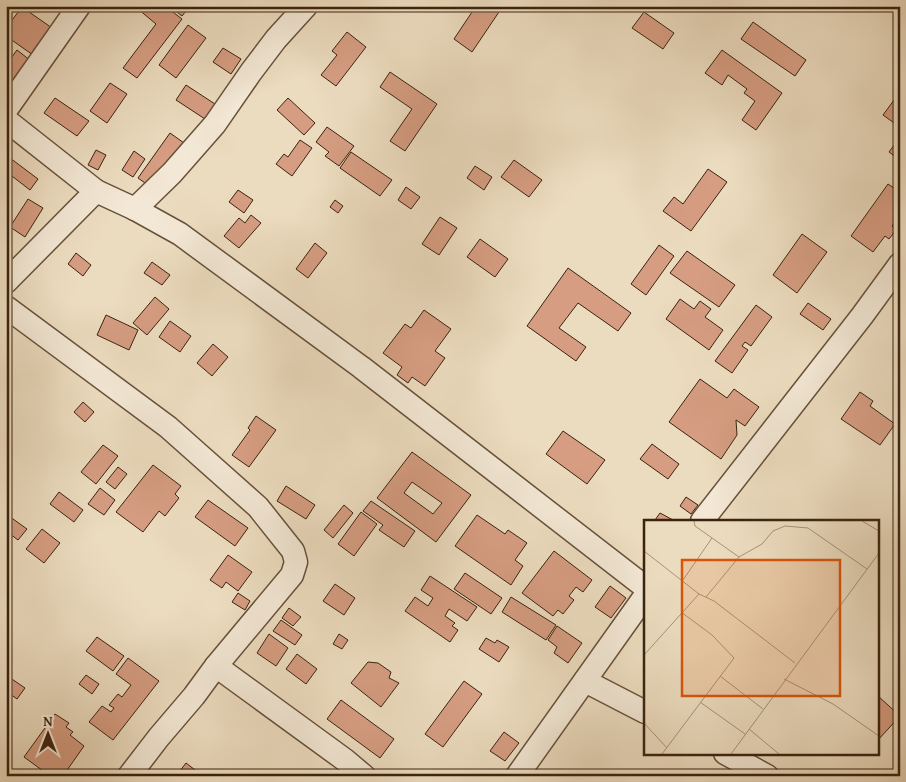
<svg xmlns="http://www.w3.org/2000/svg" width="906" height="782" font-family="'Gentium Book Plus',serif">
<rect width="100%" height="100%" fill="#ecdcbf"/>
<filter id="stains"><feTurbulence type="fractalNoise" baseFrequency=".004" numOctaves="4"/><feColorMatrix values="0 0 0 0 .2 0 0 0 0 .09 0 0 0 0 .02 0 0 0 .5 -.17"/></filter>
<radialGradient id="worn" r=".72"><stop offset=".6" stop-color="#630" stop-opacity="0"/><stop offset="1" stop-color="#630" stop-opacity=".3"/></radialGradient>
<g fill="#d69d82" stroke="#3b230f" fill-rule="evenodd">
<polygon points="140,6 165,6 182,19 137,78 123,68 156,24 138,9"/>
<polygon points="169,6 190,6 182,16"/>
<polygon points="476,6 496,6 501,9 472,52 454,39"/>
<polygon points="22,7 52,28 33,55 6,36 6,28"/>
<polygon points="644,12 674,33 663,49 632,28"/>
<polygon points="753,22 806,60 795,76 741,39"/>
<polygon points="188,25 206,38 176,78 159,65"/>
<polygon points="347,32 366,47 336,86 321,75 337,55 332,51"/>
<polygon points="223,48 241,59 231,74 213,62"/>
<polygon points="17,50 31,61 11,88 6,85 6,65"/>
<polygon points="722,50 782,93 756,130 742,120 755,101 744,93 747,89 728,75 722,85 705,73"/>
<polygon points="390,72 437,104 405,151 390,141 412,109 380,87"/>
<polygon points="110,83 127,94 107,123 90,111"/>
<polygon points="186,85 215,104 205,119 176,100"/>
<polygon points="900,92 900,121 897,125 883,115"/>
<polygon points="55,98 89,121 77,136 44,113"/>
<polygon points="288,98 315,123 304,135 277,110"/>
<polygon points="327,127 354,146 339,166 325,156 329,152 316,142"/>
<polygon points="170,133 184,143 152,188 138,178"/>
<polygon points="900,137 900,160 889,152"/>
<polygon points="300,140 312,148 292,176 276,164 284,154 288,157"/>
<polygon points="96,150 106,155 98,170 88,165"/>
<polygon points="134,151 145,159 133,177 122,170"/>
<polygon points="351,152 392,180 380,196 340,168"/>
<polygon points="6,155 38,179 30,190 8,173 6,175"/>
<polygon points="514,160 542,180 529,197 501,177"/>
<polygon points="475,166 492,177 484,190 467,178"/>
<polygon points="708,169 727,182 691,231 663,211 674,197 683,204"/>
<polygon points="888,184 900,192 900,215 892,226 896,230 889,239 885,236 873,252 851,236"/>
<polygon points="406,187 420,197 411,209 398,200"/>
<polygon points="238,190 253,200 244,213 229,202"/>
<polygon points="28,199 43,208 25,237 10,227"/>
<polygon points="335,200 343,206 338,213 330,207"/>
<polygon points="251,215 261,223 239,248 224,236 239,218 245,223"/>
<polygon points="440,217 457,228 439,255 422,244"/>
<polygon points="802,234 827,252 797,293 773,275"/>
<polygon points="480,239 508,259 495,277 467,257"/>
<polygon points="315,243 327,253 308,278 296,269"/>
<polygon points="659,245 674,256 646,295 631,284"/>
<polygon points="687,251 735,285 719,307 670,273"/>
<polygon points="76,253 91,265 83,276 68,264"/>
<polygon points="152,262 170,275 162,285 144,273"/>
<polygon points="568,268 631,313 618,331 578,303 559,328 586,347 576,361 527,326"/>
<polygon points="155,297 169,309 147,335 133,323"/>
<polygon points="680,299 694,309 700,301 711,309 705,317 723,330 709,350 666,319"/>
<polygon points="808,303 831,319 823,330 800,314"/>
<polygon points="756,305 772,317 751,346 745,342 742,346 748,350 732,373 715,361"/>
<polygon points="424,310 451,329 435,351 445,358 425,386 412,377 408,383 397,375 402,367 383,353 405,324 411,328"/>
<polygon points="106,315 138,330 129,350 97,335"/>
<polygon points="170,321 191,336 180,352 159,337"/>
<polygon points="213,344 228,357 212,376 197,363"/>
<polygon points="700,379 727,398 734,389 759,407 745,426 736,420 737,435 721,459 669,422"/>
<polygon points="860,392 873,401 870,406 895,424 880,445 841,419"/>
<polygon points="83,402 94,412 85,422 74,412"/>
<polygon points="256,416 276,430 249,467 232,455 250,430 248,428"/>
<polygon points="563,431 605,460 587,484 546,454"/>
<polygon points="652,444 679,464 668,479 640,459"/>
<polygon points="103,445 118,456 96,484 81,472"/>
<path d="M412,452L471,495L436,542L377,498ZM412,482L442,503L433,514L404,493Z"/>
<polygon points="153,465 181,486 175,494 179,498 165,516 159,511 143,532 116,512"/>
<polygon points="118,467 127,474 115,489 106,482"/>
<polygon points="286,486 315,505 306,519 277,501"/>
<polygon points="100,488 115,500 104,515 88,504"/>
<polygon points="59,492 83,510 74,522 50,504"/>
<polygon points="686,497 698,505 691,514 680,506"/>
<polygon points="208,500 248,528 235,546 195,517"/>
<polygon points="371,501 415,531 404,547 379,530 383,525 363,511"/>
<polygon points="344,505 353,513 333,538 324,530"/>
<polygon points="361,512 377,524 354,556 338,544"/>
<polygon points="660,513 673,520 672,521 655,520"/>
<polygon points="6,514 27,529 18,540 6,531"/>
<polygon points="477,515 505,534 508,530 527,543 515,560 523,566 511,585 455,546"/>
<polygon points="42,529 60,543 44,563 26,549"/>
<polygon points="554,551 592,580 583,592 576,587 569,596 574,600 563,614 558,610 553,616 522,593"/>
<polygon points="228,555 252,572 238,591 226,582 222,588 210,580"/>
<polygon points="465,573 502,598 491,614 454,589"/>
<polygon points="430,576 477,607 467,621 449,609 445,616 455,623 452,626 458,630 450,642 405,611 415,597 428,606 433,598 421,590"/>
<polygon points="335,584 355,598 344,615 323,601"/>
<polygon points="610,586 626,598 611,618 595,607"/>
<polygon points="238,593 250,601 245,610 232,602"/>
<polygon points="511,597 556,625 546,640 502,612"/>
<polygon points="289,608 301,617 293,626 282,618"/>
<polygon points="281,620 302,635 295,645 273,631"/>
<polygon points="557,626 582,643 568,663 554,653 557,647 548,640"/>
<polygon points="269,634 288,648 276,666 257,653"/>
<polygon points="339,634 348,640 342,649 333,644"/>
<polygon points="97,637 124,656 113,671 86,651"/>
<polygon points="486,638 495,643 497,640 509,647 499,662 479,649"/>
<polygon points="297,654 317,669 306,684 286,669"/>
<polygon points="128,658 159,681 113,740 89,722 102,706 111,712 114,708 109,705 118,694 122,697 131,685 116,674"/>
<polygon points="368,662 378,663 391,672 389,678 399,683 381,707 351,683"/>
<polygon points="6,675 25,688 17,699 6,691"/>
<polygon points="86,675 99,684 92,694 79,684"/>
<polygon points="464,681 482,694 443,747 425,734"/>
<polygon points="878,696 900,716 878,740 877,739"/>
<polygon points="341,700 394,739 380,758 327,719"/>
<polygon points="55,714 69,723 66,727 73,732 70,735 84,746 63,776 50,776 24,757"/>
<polygon points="504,732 519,743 505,761 490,751"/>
<polygon points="186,763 203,776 176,776"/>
</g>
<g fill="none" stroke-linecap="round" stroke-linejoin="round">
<defs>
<g id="minor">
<polyline points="6,110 79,6"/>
<polyline points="6,120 96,191 6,282"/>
<polyline points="96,191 135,209 180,234 361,367 645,587"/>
<polyline points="135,209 172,173 215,124 251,72 276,39 306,6"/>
<polyline points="6,307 168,427 258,507 293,551 296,562 292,575 216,666 194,696 159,737 129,776"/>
<polyline points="702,521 862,316 900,264"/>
<polyline points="216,666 345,760 364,776"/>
<polyline points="585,681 645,712"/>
<polyline points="725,753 767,776"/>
<polyline points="517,776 645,596"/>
</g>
</defs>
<use href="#minor" stroke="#67513b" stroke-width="25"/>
<use href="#minor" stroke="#f3e8d5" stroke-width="22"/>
</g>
<g transform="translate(644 520)">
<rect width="235" height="235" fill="#ecdcbf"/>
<path fill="none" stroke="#a59279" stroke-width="1" d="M50,1L51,6L95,37M218,1L235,11M0,31L55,74L0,135M39,60L68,18M55,74L70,81L151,143M62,77L95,37L118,24L129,11L141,6L164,8L223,49M76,156L119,189M140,159L189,184L235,216M56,182L101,214M0,203L23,228M105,209L135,234M18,234L90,138L68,115L37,92M87,234L235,33"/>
<path fill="#d7540c" fill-opacity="0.15" stroke="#d7540c" stroke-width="2.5" d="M38,40H196V176H38Z"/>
<rect width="235" height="235" fill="none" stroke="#3b230f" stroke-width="2.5"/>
</g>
<rect width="906" height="782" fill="none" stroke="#ecdcbf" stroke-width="25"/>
<rect x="8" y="8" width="891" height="767" fill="none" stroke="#3b230f" stroke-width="2.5"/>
<rect x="12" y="12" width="881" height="757" fill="none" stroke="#3b230f"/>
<g transform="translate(48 734)" stroke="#f3e8d5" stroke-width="4" paint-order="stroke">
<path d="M0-4L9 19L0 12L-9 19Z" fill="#3b230f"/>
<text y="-8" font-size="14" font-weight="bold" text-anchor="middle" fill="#3b230f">N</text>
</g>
<rect width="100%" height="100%" filter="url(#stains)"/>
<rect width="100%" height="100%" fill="url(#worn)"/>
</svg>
